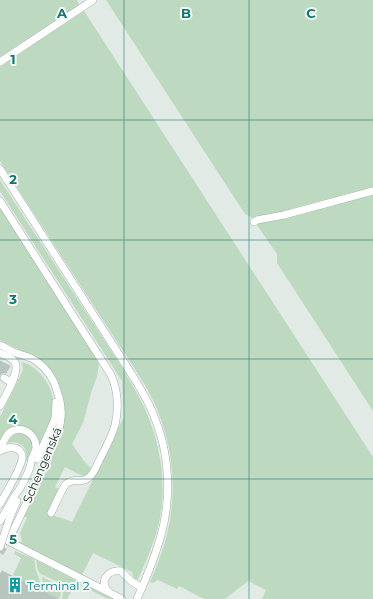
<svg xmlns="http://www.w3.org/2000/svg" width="373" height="599" font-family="Montserrat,sans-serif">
<rect width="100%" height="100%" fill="#e2eae5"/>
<g fill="#bdd9c0">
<polygon points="0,0 77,0 79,5 0,57"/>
<polygon points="106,0 373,0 373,190 256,219 253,219 256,223 373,193 373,411 277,263 277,254 252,218 245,214"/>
<path d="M84,11L373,457V599H262L266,590L248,581L225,599H204L179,586L177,589L158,580L153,583L150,582C156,569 161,555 165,542C180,489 173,433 145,385L0,161V67L30,46Z"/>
<path d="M0,180L123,369C130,382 138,394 144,407C161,444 168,487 158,527C153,545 146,562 138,579L137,580L134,579L132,572L93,553L82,575L25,547L20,543L22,541L20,533L27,518L24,516L51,462L59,437L58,387L28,354L0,340V208L89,345L97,359L99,364L98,371L97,377L92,390L83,423L72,444L84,461L92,469L87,478L65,467L55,487L59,489L48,512L57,517H59L72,522L124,417L122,381L0,191Z"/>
<path d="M22,362C40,367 54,388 54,407C54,410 55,414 54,417C52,425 44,436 40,444C35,432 33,431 21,427L0,444V417L23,370Z"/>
<path d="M20,433L27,435L34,443L29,461L26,460C28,446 20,440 7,443C11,437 13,434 20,433Z"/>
<path d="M15,551L34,559C35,563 35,566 36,570C38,577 42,582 39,590L13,575L21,558L14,554Z"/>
<polygon points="36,560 113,599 108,599 76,583 67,599 62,599 63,594 60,583 41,574 38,571"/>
<polygon points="42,577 58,585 61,594 59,599 42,591 43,585"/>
</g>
<g fill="#b8c5be" stroke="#b5c3bb">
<polygon points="0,361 10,366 6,373 2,373 0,375"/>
<polygon points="2,571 58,599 0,599 0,575"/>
</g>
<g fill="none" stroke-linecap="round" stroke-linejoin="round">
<polyline stroke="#bcc7c1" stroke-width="7" stroke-dasharray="7 3.5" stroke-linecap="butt" points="0,553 8,541"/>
<defs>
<g id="minor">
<polyline points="0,62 93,0"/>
<path d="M0,169L134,378C141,390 149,402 154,416C170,454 172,499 160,539C154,559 146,579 137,599"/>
<path d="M0,201L111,375C118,390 119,409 115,425C111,440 101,456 94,471C84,488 76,475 66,484C62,488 55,506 51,513"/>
<polyline points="254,222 257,220 284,215 373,191"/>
<path d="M0,345C5,347 11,351 16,353C24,356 29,356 36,361C46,368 54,379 57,391C60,399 62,408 61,418C59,439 44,464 36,483C26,503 18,522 8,541L122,599"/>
<path d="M0,353C5,355 11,357 14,361C22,370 5,396 0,406"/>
<polyline points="4,378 9,381 14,378"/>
<path d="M0,449C3,443 5,437 9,433C20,424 36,433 36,447C36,451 34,454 32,458C31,461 31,464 30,467C28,474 23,483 19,490C18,492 15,494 14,497C9,505 5,513 0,521"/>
<path d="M0,451C4,448 9,447 15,448C20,449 23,454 22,459C20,471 6,492 0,504"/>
<polyline points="37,459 55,419 56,402"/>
<polyline points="9,520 17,501"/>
<path d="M109,592C98,582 108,569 121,571L131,581L142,588"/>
</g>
</defs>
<use href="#minor" stroke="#a5b1ab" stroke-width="8"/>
<use href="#minor" stroke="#fff" stroke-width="7"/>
<defs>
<polyline id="minor-bridge" points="0,547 9,520"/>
</defs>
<use href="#minor-bridge" stroke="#a5b1ab" stroke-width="8" stroke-linecap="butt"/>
<use href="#minor-bridge" stroke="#fff" stroke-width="7"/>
</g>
<path fill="none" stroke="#0f766e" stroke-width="1" stroke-opacity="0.55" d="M124,0V599M249,0V599M0,120H373M0,240H373M0,359H373M0,479H373"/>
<defs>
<symbol id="building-bare" viewBox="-9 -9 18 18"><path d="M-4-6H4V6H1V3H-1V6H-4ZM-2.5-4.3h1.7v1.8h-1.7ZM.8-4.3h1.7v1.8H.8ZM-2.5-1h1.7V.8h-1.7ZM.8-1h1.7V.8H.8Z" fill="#0f9aa8" stroke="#f2f7f4" stroke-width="2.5" paint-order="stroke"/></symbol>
</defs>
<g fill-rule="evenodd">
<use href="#building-bare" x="4" y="574" width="22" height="22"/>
</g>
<g text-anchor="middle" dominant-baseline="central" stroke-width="4" stroke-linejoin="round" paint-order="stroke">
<g font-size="12" fill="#243930" stroke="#f2f7f4">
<text transform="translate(42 465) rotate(-67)">Schengenská</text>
</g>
<g font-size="12" fill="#0d838f" stroke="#f2f7f4" text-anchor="start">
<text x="27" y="585">Terminal 2</text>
</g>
</g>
<g font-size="13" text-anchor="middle" font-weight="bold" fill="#0f766e" stroke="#f2f7f4" stroke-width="4" stroke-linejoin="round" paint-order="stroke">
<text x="62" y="18">A</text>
<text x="186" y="18">B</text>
<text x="311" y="18">C</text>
<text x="13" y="64">1</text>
<text x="13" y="184">2</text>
<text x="13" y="304">3</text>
<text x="13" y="424">4</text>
<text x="13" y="544">5</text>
</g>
</svg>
